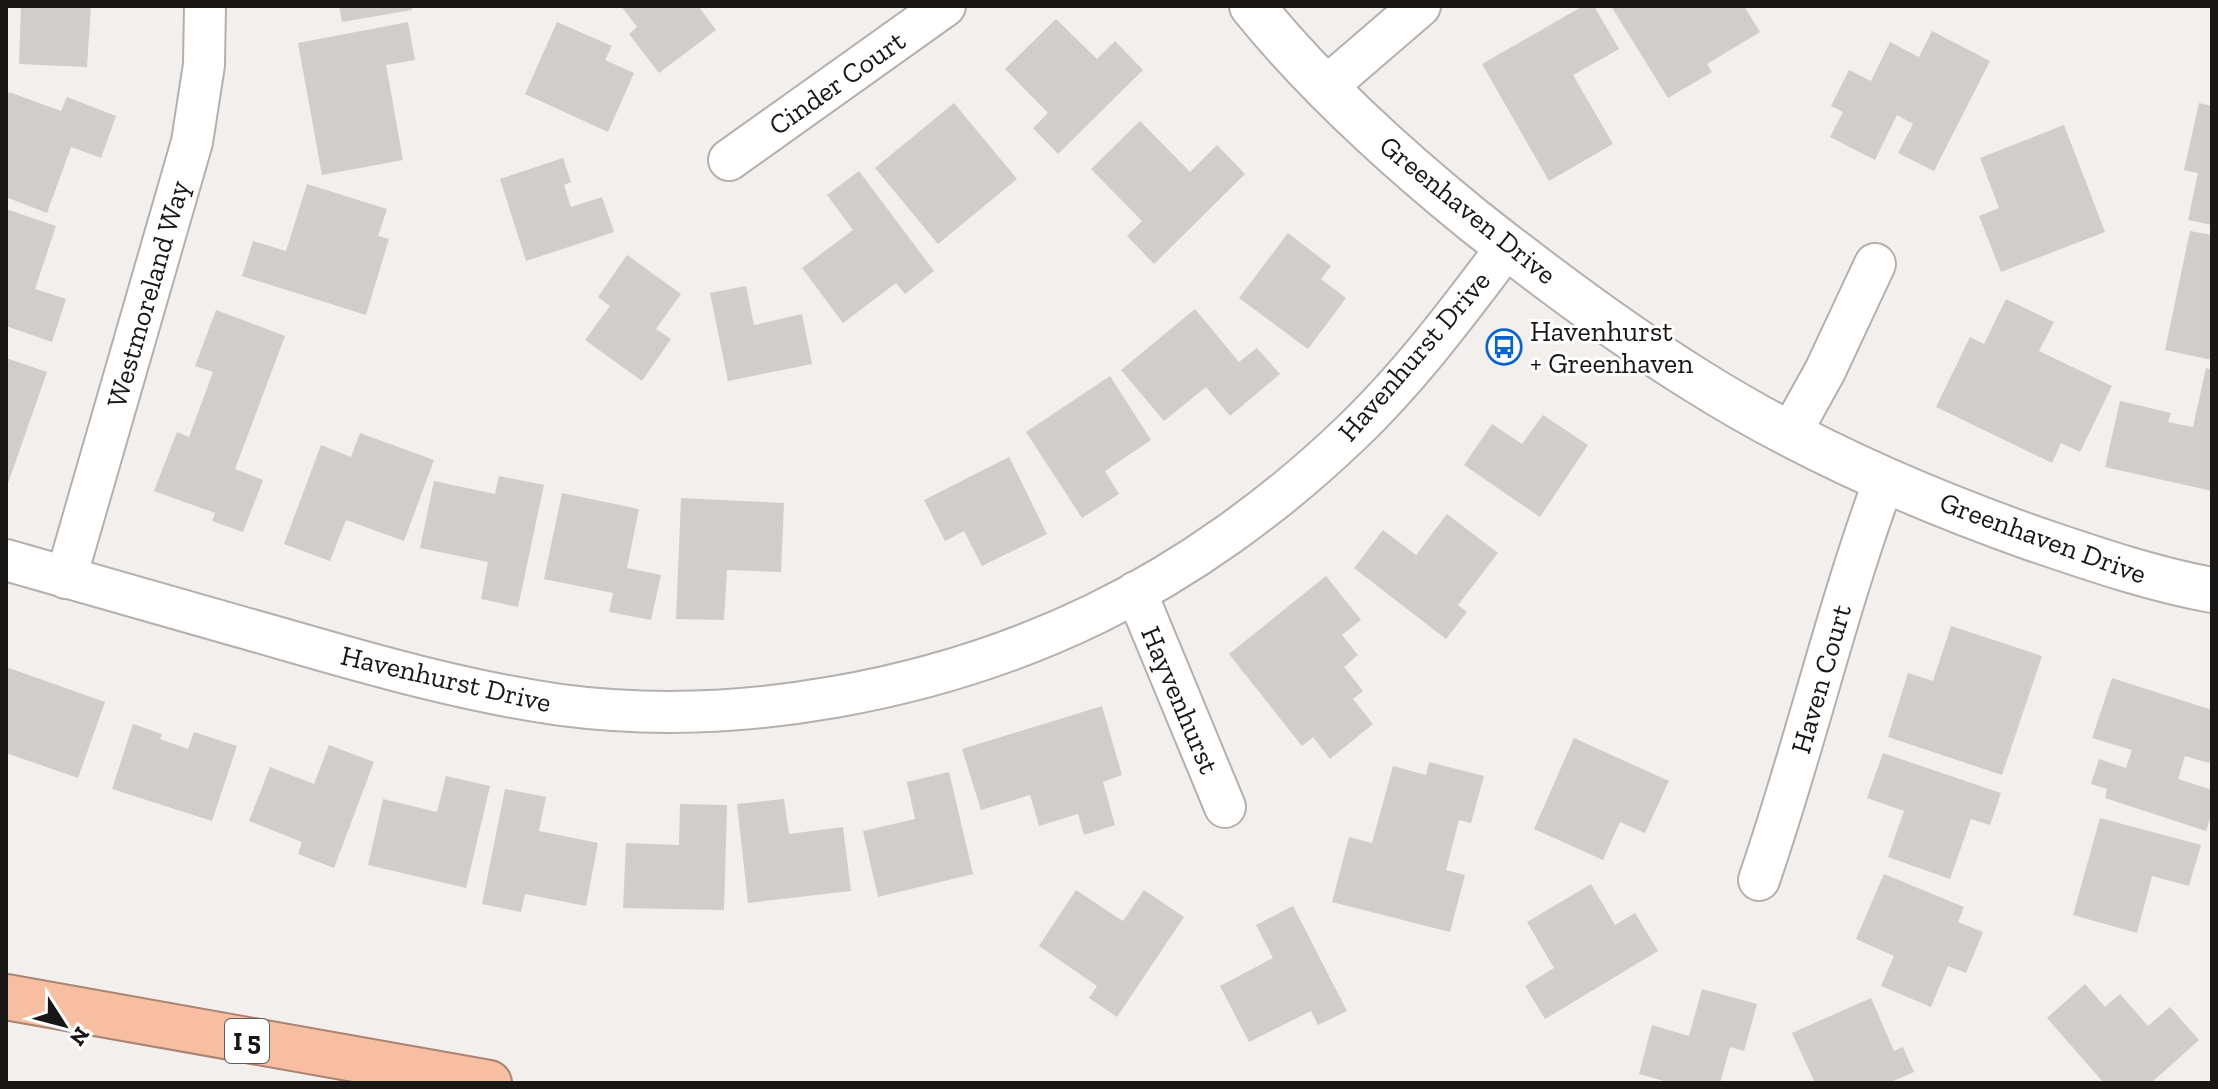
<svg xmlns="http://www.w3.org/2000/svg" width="2218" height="1089" font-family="'Zilla Slab',serif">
<rect width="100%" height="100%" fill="#f3efed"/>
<g fill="#d1cdcb">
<polygon points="21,6 91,6 87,67 19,64"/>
<polygon points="339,6 412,6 412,10 342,22"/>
<polygon points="621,6 698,6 716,30 659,73 629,34 637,27"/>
<polygon points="1583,6 1594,6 1619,49 1573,75 1613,144 1549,181 1482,64"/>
<polygon points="1611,6 1744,6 1760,32 1707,64 1712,72 1668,98"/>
<polygon points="1056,19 1097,59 1115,41 1143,70 1058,154 1033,128 1048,113 1005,69"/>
<polygon points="408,22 415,60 386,65 403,160 322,175 298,43"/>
<polygon points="557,22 612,46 605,60 634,73 608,132 525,94"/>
<polygon points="1932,31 1990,61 1934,171 1898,153 1913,124 1897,115 1875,160 1830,137 1843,112 1831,106 1849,70 1871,81 1890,42 1919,57"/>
<polygon points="9,92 61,111 67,97 116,116 101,158 71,147 47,213 6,197 6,100"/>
<polygon points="954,103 1017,179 938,244 875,168"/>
<polygon points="2199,103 2212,106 2212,225 2188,220 2198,173 2184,170"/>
<polygon points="1140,121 1190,172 1217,145 1245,174 1154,264 1127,236 1142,221 1091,169"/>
<polygon points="2064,125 2105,232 2001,272 1979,216 1999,208 1980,158"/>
<polygon points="563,158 571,182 564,185 571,207 602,197 614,232 526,261 500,179"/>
<polygon points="859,171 934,271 905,294 896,283 843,323 802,268 853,230 827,195"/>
<polygon points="307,184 387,209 378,236 389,239 366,315 242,276 253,241 286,251"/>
<polygon points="6,209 56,226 35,289 66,299 52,342 6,326"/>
<polygon points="2190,231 2212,235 2212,360 2165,350"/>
<polygon points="1288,233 1331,266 1321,279 1346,298 1308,349 1239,298"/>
<polygon points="627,255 681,294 656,329 671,339 642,381 585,340 610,306 598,297"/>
<polygon points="746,286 754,325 802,314 812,364 728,381 710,293"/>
<polygon points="2006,299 2054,322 2039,351 2112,386 2080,452 2061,443 2052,463 1936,407 1970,337 1984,344"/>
<polygon points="1195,309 1239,362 1257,348 1280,374 1230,416 1206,387 1164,421 1121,370"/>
<polygon points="216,310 285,336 235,469 263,480 243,532 212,521 215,513 154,491 177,432 189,437 213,372 195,366"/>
<polygon points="6,358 47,372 6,489"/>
<polygon points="2206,368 2212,370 2212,491 2105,467 2120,401 2171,413 2168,422 2193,427"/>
<polygon points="1110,376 1151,440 1105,471 1119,494 1082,518 1026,432"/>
<polygon points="1543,415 1588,445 1540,517 1464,465 1492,424 1522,444"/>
<polygon points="360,433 434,460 404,541 346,520 330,561 284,544 321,445 351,457"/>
<polygon points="1009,457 1047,534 982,566 964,531 945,541 924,500"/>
<polygon points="499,476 544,485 518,607 481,599 488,562 420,548 434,481 495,494"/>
<polygon points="562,493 639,509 627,568 661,575 651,620 609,612 613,593 544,579"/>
<polygon points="681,498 784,503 781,572 727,570 724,620 676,619"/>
<polygon points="1447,514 1498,553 1458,605 1467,612 1446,639 1354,568 1383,530 1416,555"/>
<polygon points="1326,576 1361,620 1342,635 1358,655 1344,667 1363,691 1353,699 1373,724 1330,759 1313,737 1302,746 1229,654"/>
<polygon points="1951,626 2042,656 2002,775 1888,737 1908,673 1933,681"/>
<polygon points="6,667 105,702 78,778 6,753"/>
<polygon points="2112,678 2212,710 2212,756 2209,763 2185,756 2178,779 2212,790 2212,813 2206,831 2105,798 2107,789 2091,784 2099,759 2126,768 2132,750 2092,738"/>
<polygon points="1102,706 1122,775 1103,782 1115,825 1084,835 1078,814 1039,826 1030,795 981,810 962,749"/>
<polygon points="133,724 162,734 160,739 188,749 194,732 237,746 212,821 112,789"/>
<polygon points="1574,738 1669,781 1645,833 1620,822 1603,860 1534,829"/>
<polygon points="329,745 374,762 334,868 298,854 302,842 249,821 270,767 314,784"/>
<polygon points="1883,753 2001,793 1990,825 1971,819 1950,879 1888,857 1904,811 1867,798"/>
<polygon points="1429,762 1484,776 1471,823 1459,820 1446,870 1465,875 1450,932 1332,902 1349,837 1372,843 1393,766 1426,775"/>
<polygon points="949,772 973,874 878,897 863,831 915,819 907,782"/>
<polygon points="446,776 490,786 466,888 368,865 383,799 437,812"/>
<polygon points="505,789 546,797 539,831 598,843 586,906 525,894 521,912 482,904"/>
<polygon points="784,799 789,834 843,827 851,891 748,903 737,804"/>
<polygon points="680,804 727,805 724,910 623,908 626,843 679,845"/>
<polygon points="2100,818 2201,845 2189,886 2152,876 2137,933 2073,915"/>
<polygon points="1884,874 1964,907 1958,922 1983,932 1966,973 1948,966 1931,1007 1881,986 1894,956 1856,939"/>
<polygon points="1591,884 1615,925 1635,913 1658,951 1545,1019 1525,986 1554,968 1527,922"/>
<polygon points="1076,890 1123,921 1144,890 1184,917 1117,1017 1089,998 1097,986 1039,946"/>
<polygon points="1293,906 1347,1011 1318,1025 1311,1011 1249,1042 1220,986 1273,958 1256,925"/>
<polygon points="2085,984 2105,1007 2120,994 2148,1026 2170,1007 2199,1040 2151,1083 2104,1083 2047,1018"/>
<polygon points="1702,989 1757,1004 1744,1051 1730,1047 1720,1083 1671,1083 1639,1074 1652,1025 1689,1036"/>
<polygon points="1871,998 1894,1051 1903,1047 1914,1072 1889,1083 1815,1083 1792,1033"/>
</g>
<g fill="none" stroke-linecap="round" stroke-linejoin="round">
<defs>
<g id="minor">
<polyline points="1326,87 1420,6"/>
<polyline points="729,160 945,6"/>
<polyline points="1790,434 1825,371 1875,264"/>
<path d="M6,560C101,588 196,614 290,641C380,667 469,692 561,705C737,728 936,691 1095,614C1188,569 1276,505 1350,434C1409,378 1458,312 1507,247"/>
<polyline points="66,578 192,142 204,65 205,6"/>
<polyline points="1136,592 1225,807"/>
<path d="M1759,880C1805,747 1836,610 1885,478"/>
</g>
<path id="tertiary" d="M1252,6C1316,85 1394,156 1473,220C1544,276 1617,331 1694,379C1798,445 1916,497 2032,538C2091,558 2151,579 2212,590"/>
<polyline id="motorway" points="6,997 489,1083"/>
</defs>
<use href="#minor" stroke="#b4b0ae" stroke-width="44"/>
<use href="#tertiary" stroke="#b4b0ae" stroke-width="48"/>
<use href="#motorway" stroke="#a98471" stroke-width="48"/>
<use href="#minor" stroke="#fff" stroke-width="40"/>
<use href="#tertiary" stroke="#fff" stroke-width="44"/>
<use href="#motorway" stroke="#f7bea2" stroke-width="44"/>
</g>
<defs>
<symbol id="bus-ring" viewBox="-11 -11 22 22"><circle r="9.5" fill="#fff" stroke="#0b64cd" stroke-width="1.5"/><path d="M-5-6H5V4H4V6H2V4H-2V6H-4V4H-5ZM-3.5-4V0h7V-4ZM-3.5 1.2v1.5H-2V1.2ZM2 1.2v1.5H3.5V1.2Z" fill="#0b64cd"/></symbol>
</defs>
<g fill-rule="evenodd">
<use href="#bus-ring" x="1484" y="327" width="40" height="40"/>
</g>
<g text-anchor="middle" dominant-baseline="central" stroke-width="6" stroke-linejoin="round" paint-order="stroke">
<rect fill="#fff" stroke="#5d5d5c" stroke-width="2" x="225" y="1019" width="44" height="44" rx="6"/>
<g font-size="26" font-weight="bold" fill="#181716">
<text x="247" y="1041">I 5</text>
</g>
<g font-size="28" fill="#181716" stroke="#fff">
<text transform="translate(837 83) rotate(-35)">Cinder Court</text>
<text transform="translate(1468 210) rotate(39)">Greenhaven Drive</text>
<text transform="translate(148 294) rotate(-74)">Westmoreland Way</text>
<text transform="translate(1414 356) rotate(-49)">Havenhurst Drive</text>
<text transform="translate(2043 538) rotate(20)">Greenhaven Drive</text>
<text transform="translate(446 679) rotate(13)">Havenhurst Drive</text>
<text transform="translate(1821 679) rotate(-74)">Haven Court</text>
<text transform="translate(1180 700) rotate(67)">Hayvenhurst</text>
</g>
<g font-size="28" fill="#181716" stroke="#fff" text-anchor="start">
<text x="1530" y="331">Havenhurst<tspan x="1530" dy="32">+ Greenhaven</tspan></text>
</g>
</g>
<rect width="2218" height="1089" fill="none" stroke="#181716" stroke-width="16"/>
<g transform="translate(64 1025) rotate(126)" stroke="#ffffff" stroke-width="6" paint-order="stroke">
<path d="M0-6L14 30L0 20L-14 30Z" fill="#181716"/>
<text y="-12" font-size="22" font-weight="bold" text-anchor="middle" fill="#181716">N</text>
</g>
</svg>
